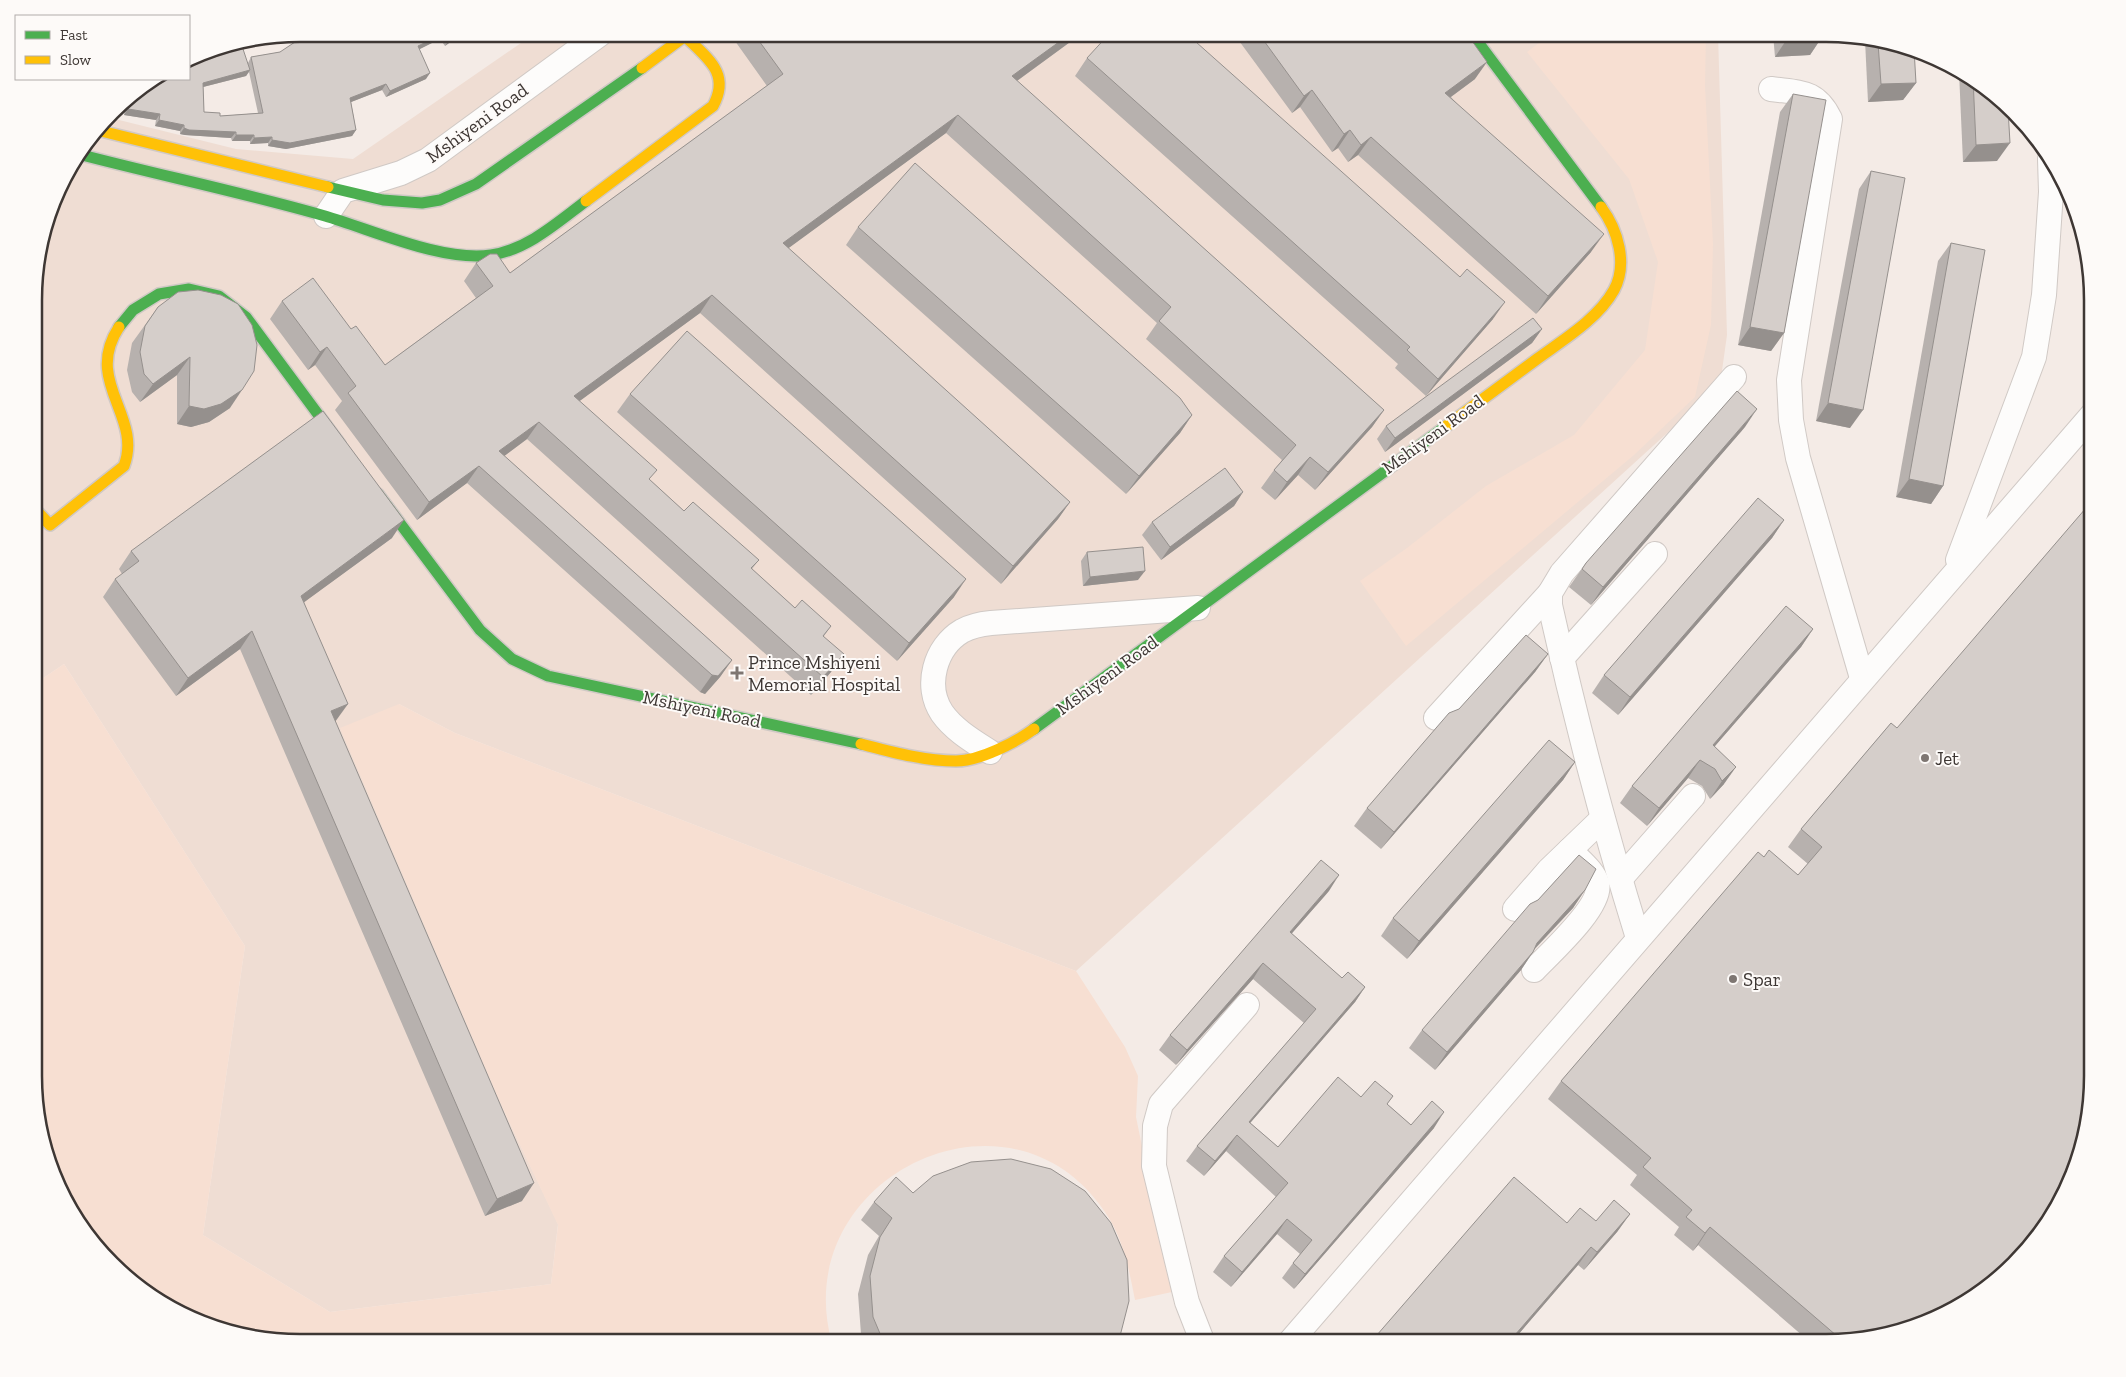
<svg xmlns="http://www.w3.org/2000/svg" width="2126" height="1377" font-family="'Zilla Slab',serif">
<rect width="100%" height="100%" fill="#f4ebe6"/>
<polygon fill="#efddd3" points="534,34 1718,34 1727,335 1720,385 1076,971 455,733 399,704 504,1111 558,1224 551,1284 330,1312 203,1235 245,946 64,664 36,683 36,266 61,182 111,118 236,149 353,159"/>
<g fill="#f7dfd2">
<polygon points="1551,34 1706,34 1705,86 1713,244 1711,325 1695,397 1634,455 1406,646 1360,581 1407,548 1486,486 1574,435 1645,350 1658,262 1629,179 1527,52"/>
<path d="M64,664L245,946L203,1235L330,1312L551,1284L558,1225L504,1111L340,728L399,704L455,733L1076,971L1125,1047L1138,1076L1136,1117L1172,1292L1135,1300C1129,1269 1123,1238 1105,1212C1009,1069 786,1179 832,1343H301L215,1329L152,1298L100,1252L70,1210L36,1111V683Z"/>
</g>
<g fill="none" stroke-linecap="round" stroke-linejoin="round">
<defs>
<g id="street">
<path d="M1771,89C1800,93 1816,90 1830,119L1789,380L1791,420L1798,458L1862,678"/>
<polyline points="326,216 343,191 401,173 428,160 600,34"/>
<polyline points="1958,560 2034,357 2044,295 2051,192 2050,159"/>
<polyline points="1562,658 1655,554"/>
<polyline points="1436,718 1550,593"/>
<path d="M990,752C973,741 954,730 942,713C924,686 935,647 962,631C971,626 981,624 991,623L1198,608"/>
<polyline points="1620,879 1693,796"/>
<polyline points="1515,909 1549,870 1602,819"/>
<path d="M1638,938C1604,828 1575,718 1550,605V593L1562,573L1734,377"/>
<path d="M1534,970C1549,954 1604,905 1597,883C1593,870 1579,860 1570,850"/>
<polyline points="1203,1343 1187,1302 1154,1166 1155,1126 1161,1104 1247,1005"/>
<polyline points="1289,1343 2092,415"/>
</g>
<g id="fast">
<polyline points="1472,34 1601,207"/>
<path d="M82,155C163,176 245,193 325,216C373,230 442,262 491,255C527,250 558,222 586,201"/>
<polyline points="328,187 383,200 422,203 440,200 476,184 642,68"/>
<polyline points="119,327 133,310 159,294 189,289 219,296 246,317 340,444"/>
<polyline points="378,494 480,630 512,659 548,676 861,744"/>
<polyline points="1034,729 1445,427"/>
</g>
<g id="slow">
<polyline points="101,131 328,187"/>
<path d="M586,201L713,106C731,73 707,58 685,36L642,68"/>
<path d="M1445,427C1476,404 1507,381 1537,359C1563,340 1598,319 1614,290C1628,264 1618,230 1601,207"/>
<path d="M36,510L50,525L124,466C143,416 83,382 119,327"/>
<path d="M861,744C892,752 924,761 956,761C980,761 1016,742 1034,729"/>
</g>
</defs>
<use href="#street" stroke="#d0c9c5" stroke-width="26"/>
<use href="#fast" stroke="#d0c9c5" stroke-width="14"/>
<use href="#slow" stroke="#d0c9c5" stroke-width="14"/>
<use href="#street" stroke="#fdfcfb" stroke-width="24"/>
<use href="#fast" stroke="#4caf50" stroke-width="11"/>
<use href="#slow" stroke="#ffc107" stroke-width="11"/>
</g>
<g fill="#b7b1ae" fill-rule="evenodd">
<path d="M321,34H461L445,46L440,39L419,49L426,79L386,97L382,90L351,102L356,130L352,136L286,149L268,146V143L250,144V141H232L231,138L185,135L180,134V131L155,126L156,120L124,115L126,99L159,79L248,63L251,57L280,52ZM249,72L258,113L220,116L204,112L203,87L246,76Z"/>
<polygon points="730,34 1081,34 1017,81 1384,410 1372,427 1315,490 1298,475 1275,500 1261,488 1274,470 1282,460 1146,339 1157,323 946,133 788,248 1070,502 1058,519 1001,584 700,313 579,401 650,480 684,511 759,560 752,569 795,608 831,626 824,636 831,672 811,695 527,439 504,456 732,660 720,677 705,694 700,692 467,483 417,520 335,410 342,401 315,365 308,370 270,319 282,301 351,329 385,365 476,298 464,281 476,263 510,273 767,86"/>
<polygon points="1234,34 1467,34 1475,79 1451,97 1591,252 1536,314 1358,155 1348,162 1338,148 1332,152 1300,107 1292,113"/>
<polygon points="1773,34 1822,34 1822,37 1810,55 1775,57"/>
<polygon points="1865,40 1911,48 1916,83 1903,100 1868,102"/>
<polygon points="1087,58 1493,319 1426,396 1395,368 1398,364 1075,76"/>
<polygon points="1959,72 1974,79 1997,161 1963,162"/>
<polygon points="1793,94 1784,333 1771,351 1738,345 1780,112"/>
<polygon points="1871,171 1850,428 1816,421 1859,189"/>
<polygon points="2079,223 2083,231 2084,236 2075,229"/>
<polygon points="858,227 1192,415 1180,433 1126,494 846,245"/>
<polygon points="1951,243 1943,486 1931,504 1896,497 1938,261"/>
<polygon points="158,307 230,408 209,422 191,427 177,424 177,375 140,402 132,392 127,370 132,343"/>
<polygon points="1542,329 1532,343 1385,452 1377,439 1386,426"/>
<polygon points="630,394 954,597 897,661 617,412"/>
<polygon points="1745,427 1591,605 1569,587 1586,563"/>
<polygon points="1243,492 1234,506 1161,560 1142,535 1152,522"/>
<polygon points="1784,520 1772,538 1618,715 1592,693 1604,675"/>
<polygon points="392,538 304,602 335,722 522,1201 485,1216 240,649 176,696 103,597 115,579 122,574 119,569 131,551"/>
<polygon points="1087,552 1138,580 1083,586 1081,561"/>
<polygon points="1813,629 1801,647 1715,746 1724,784 1710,799 1702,786 1688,778 1647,826 1620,803 1632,786"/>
<polygon points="1548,654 1535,672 1381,849 1354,826 1367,808 1459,709"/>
<polygon points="1891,723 1895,1334 1842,1343 1811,1343 1698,1245 1693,1251 1674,1235 1679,1227 1630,1185 1637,1175 1548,1099 1561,1081 1764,857 1798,875 1808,864 1788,847 1801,829"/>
<polygon points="1575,762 1563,780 1407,959 1381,936 1393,918"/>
<polygon points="1585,890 1573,908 1534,950 1533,952 1521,970 1435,1070 1409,1048 1422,1030"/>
<polygon points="1329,891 1291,934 1342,978 1365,987 1355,1002 1250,1123 1278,1147 1361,1097 1393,1096 1387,1104 1411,1125 1434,1128 1294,1289 1282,1278 1293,1263 1300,1254 1277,1234 1231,1287 1213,1272 1224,1256 1276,1197 1226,1151 1204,1176 1186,1161 1197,1146 1304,1023 1253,979 1176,1065 1159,1050 1170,1035"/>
<polygon points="913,1193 1117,1343 864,1343 861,1334 858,1294 868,1255 879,1236 861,1220 874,1202"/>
<polygon points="1630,1214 1617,1232 1584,1270 1578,1265 1511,1343 1370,1343 1567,1223 1596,1221"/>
</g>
<g fill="#95908d">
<polygon points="444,34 440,39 414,52 418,46"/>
<polygon points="458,34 461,34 445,46 449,40"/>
<polygon points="1070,34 1081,34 999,94 1012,76"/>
<polygon points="1822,37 1810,55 1775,57 1787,39"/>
<polygon points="1487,62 1475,79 1433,110 1445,93"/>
<polygon points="250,70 246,76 199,88 203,83"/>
<polygon points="430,73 426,79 386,97 390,91"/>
<polygon points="1916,83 1903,100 1868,102 1881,84"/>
<polygon points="386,84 382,90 346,104 350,98"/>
<polygon points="1312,90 1300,107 1292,113 1304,96"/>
<polygon points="128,109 160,114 156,120 124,115"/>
<polygon points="958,115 946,133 771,261 783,243"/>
<polygon points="159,120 184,125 180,131 155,126"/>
<polygon points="184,128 236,132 231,138 185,135 180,134"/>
<polygon points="356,130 352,136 286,149 268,146 272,140"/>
<polygon points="1350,130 1338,148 1332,152 1344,134"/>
<polygon points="236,135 254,135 250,141 232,141"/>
<polygon points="272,137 268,143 250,144 254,138"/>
<polygon points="1371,137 1358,155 1348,162 1361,145"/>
<polygon points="2010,143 1997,161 1963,162 1976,145"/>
<polygon points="1604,234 1591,252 1536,314 1548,296"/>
<polygon points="712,295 700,313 562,414 574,396"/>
<polygon points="1505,302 1493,319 1426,396 1438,379"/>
<polygon points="1750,327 1784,333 1771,351 1738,345"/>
<polygon points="1542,329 1532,343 1385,452 1395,438"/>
<polygon points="327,347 315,365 308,370 320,352"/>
<polygon points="190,357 177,375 140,402 153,384"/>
<polygon points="242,390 230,408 209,422 191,427 177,424 189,406"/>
<polygon points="1828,403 1863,410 1850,428 1816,421"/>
<polygon points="1757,409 1745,427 1591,605 1603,587"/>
<polygon points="1384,410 1372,427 1315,490 1328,472"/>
<polygon points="1192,415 1180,433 1126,494 1139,476"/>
<polygon points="539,422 527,439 487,469 499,451"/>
<polygon points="1310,457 1298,475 1275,500 1287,482"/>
<polygon points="479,466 467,483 417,520 429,502"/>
<polygon points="1909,479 1943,486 1931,504 1896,497"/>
<polygon points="1243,492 1234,506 1161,560 1170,547"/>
<polygon points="1070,502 1058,519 1001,584 1013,566"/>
<polygon points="404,520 392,538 288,614 301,596"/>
<polygon points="1784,520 1772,538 1618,715 1630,697"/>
<polygon points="1145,571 1138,580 1083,586 1090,577"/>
<polygon points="966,579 954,597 897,661 909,643"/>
<polygon points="1813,629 1801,647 1701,762 1713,745"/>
<polygon points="252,631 240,649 176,696 188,678"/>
<polygon points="844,654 831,672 811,695 823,677"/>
<polygon points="1548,654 1535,672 1381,849 1394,832"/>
<polygon points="732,660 720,677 705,694 700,692 712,675"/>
<polygon points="348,704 335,722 331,711"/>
<polygon points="1700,760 1688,778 1647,826 1659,808"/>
<polygon points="1575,762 1563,780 1407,959 1419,941"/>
<polygon points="1736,767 1724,784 1710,799 1722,781"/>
<polygon points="1339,875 1329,891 1279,948 1290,932"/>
<polygon points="1585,890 1573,908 1524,960 1537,943"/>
<polygon points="1533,952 1521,970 1435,1070 1447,1052"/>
<polygon points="1263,963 1253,979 1176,1065 1187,1050"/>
<polygon points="1365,987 1355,1002 1238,1137 1249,1122"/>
<polygon points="1444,1112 1434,1128 1294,1289 1305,1274"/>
<polygon points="1237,1135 1226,1151 1204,1176 1215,1161"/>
<polygon points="534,1183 522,1201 485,1216 497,1199"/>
<polygon points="1630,1214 1617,1232 1584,1270 1597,1252"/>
<polygon points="1287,1219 1277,1234 1231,1287 1242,1272"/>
<polygon points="1710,1227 1698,1245 1693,1251 1705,1233"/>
<polygon points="1591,1247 1578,1265 1511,1343 1508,1343"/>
</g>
<g fill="#d5ceca" stroke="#95908d">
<polygon points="307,34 308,34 312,38 321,34 443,34 418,46 430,73 390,91 386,84 350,98 356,130 290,143 272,140 272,137 254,138 254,135 236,135 236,132 189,130 184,128 184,125 159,120 160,114 128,109 130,97 159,79 189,79 189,60 199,54 242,46 250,70 203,83 204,112 220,113 220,116 263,113 251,57 280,52"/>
<polygon points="445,34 458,34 449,40"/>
<polygon points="754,34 1070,34 1012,76 1384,410 1328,472 1310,457 1287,482 1274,470 1296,445 1159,321 1171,307 958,115 783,243 1070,502 1013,566 712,295 574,396 657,470 649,479 684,511 693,502 759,560 751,568 795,608 802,600 831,626 823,636 844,654 823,677 539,422 499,451 732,660 718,676 712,675 479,466 429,502 348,393 356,386 327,347 320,352 282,301 313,278 351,329 356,326 385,365 493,286 476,263 490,254 497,254 510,273 783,74"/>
<polygon points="1109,34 1187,34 1460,277 1467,269 1505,302 1438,379 1407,350 1410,347 1087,58"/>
<polygon points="1259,34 1467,34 1487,62 1445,93 1604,234 1548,296 1371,137 1361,145 1350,130 1344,134 1312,90 1304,96"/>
<polygon points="1787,34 1822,34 1822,37 1787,39"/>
<polygon points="1878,43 1911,48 1914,49 1916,83 1881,84"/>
<polygon points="1973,78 2008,109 2010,143 1976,145"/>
<polygon points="1793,94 1826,100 1784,333 1750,327"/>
<polygon points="915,163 1180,398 1192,415 1139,476 858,227"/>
<polygon points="1871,171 1905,178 1863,410 1828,403"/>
<polygon points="1951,243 1985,250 1943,486 1909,479"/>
<polygon points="198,290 221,295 238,304 252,325 257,345 254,371 242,390 221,404 204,409 189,406 190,357 153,384 144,374 140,352 145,326 158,307 178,292"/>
<polygon points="1533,318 1542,329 1395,438 1386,426"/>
<polygon points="687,331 966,579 909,643 630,394"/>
<polygon points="1737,391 1757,409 1603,587 1582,569 1586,563"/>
<polygon points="323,411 404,520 301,596 348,704 331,711 534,1183 497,1199 252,631 188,678 115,579 139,561 131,551"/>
<polygon points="1225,468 1243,492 1170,547 1152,522"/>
<polygon points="1758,498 1784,520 1630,697 1604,675"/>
<polygon points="2092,501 2092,1093 2078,1162 2047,1225 2001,1277 1958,1308 1895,1334 1844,1342 1710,1227 1705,1233 1686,1217 1692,1210 1643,1167 1651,1158 1561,1081 1758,852 1764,857 1769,850 1798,875 1822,847 1801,829 1891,723 1897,728"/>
<polygon points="1143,547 1145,571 1090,577 1087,552"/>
<polygon points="1786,606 1813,629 1713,745 1736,767 1722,781 1715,769 1700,760 1659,808 1632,786"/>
<polygon points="1526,635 1548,654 1394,832 1367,808 1449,713 1459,709"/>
<polygon points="1549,740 1575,762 1419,941 1393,918"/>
<polygon points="1579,855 1596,869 1585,890 1537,943 1533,952 1447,1052 1422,1030 1530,904 1538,900"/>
<polygon points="1321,860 1339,875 1290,932 1342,978 1348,972 1365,987 1249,1122 1278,1147 1338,1077 1361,1097 1375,1081 1393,1096 1387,1104 1411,1125 1432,1101 1444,1112 1305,1274 1293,1263 1312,1240 1287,1219 1242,1272 1224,1256 1288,1183 1237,1135 1215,1161 1197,1146 1316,1009 1263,963 1187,1050 1170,1035"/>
<polygon points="1011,1159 1051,1169 1085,1191 1111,1223 1127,1260 1129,1301 1119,1340 1117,1343 884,1343 873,1317 870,1276 880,1237 892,1218 874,1202 896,1177 913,1193 933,1176 971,1162"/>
<polygon points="1514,1177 1567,1223 1580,1208 1596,1221 1614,1200 1630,1214 1597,1252 1591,1247 1508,1343 1370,1343"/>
<polygon points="1196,1338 1199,1343 1186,1343"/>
</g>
<g fill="#7e7672" stroke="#fdfaf8" stroke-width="2">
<path d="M734.5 665.5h5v5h5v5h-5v5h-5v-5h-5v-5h5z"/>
<circle cx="1925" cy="758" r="5"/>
<circle cx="1733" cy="979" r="5"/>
</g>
<g text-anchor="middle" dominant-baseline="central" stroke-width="4" stroke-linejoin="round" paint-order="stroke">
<g font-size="19" fill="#3e3734" stroke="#fdfaf8">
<text transform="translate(477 123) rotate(-36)">Mshiyeni Road</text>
<text transform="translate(1433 434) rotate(-36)">Mshiyeni Road</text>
<text transform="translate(1107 675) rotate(-36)">Mshiyeni Road</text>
<text transform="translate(702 709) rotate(12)">Mshiyeni Road</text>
</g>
<g font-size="19" fill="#3e3734" stroke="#fdfaf8" text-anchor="start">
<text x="748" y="662">Prince Mshiyeni<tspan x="748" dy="22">Memorial Hospital</tspan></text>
<text x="1935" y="758">Jet</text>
<text x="1743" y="979">Spar</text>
</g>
</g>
<path d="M0 0H2126V1377H0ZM300 42H1826A258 258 0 0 1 2084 300V1076A258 258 0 0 1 1826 1334H300A258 258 0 0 1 42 1076V300A258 258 0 0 1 300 42Z" fill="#fdfaf8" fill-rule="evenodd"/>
<path fill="none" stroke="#3e3734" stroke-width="2.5" d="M300 42H1826A258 258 0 0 1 2084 300V1076A258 258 0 0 1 1826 1334H300A258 258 0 0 1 42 1076V300A258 258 0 0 1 300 42Z"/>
<rect x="15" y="15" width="175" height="65" fill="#fdfaf8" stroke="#b1acaa"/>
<rect x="25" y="31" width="25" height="8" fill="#4caf50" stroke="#b1acaa"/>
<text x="60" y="40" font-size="15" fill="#3e3734">Fast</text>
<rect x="25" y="56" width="25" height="8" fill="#ffc107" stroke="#b1acaa"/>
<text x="60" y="65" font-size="15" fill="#3e3734">Slow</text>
</svg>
